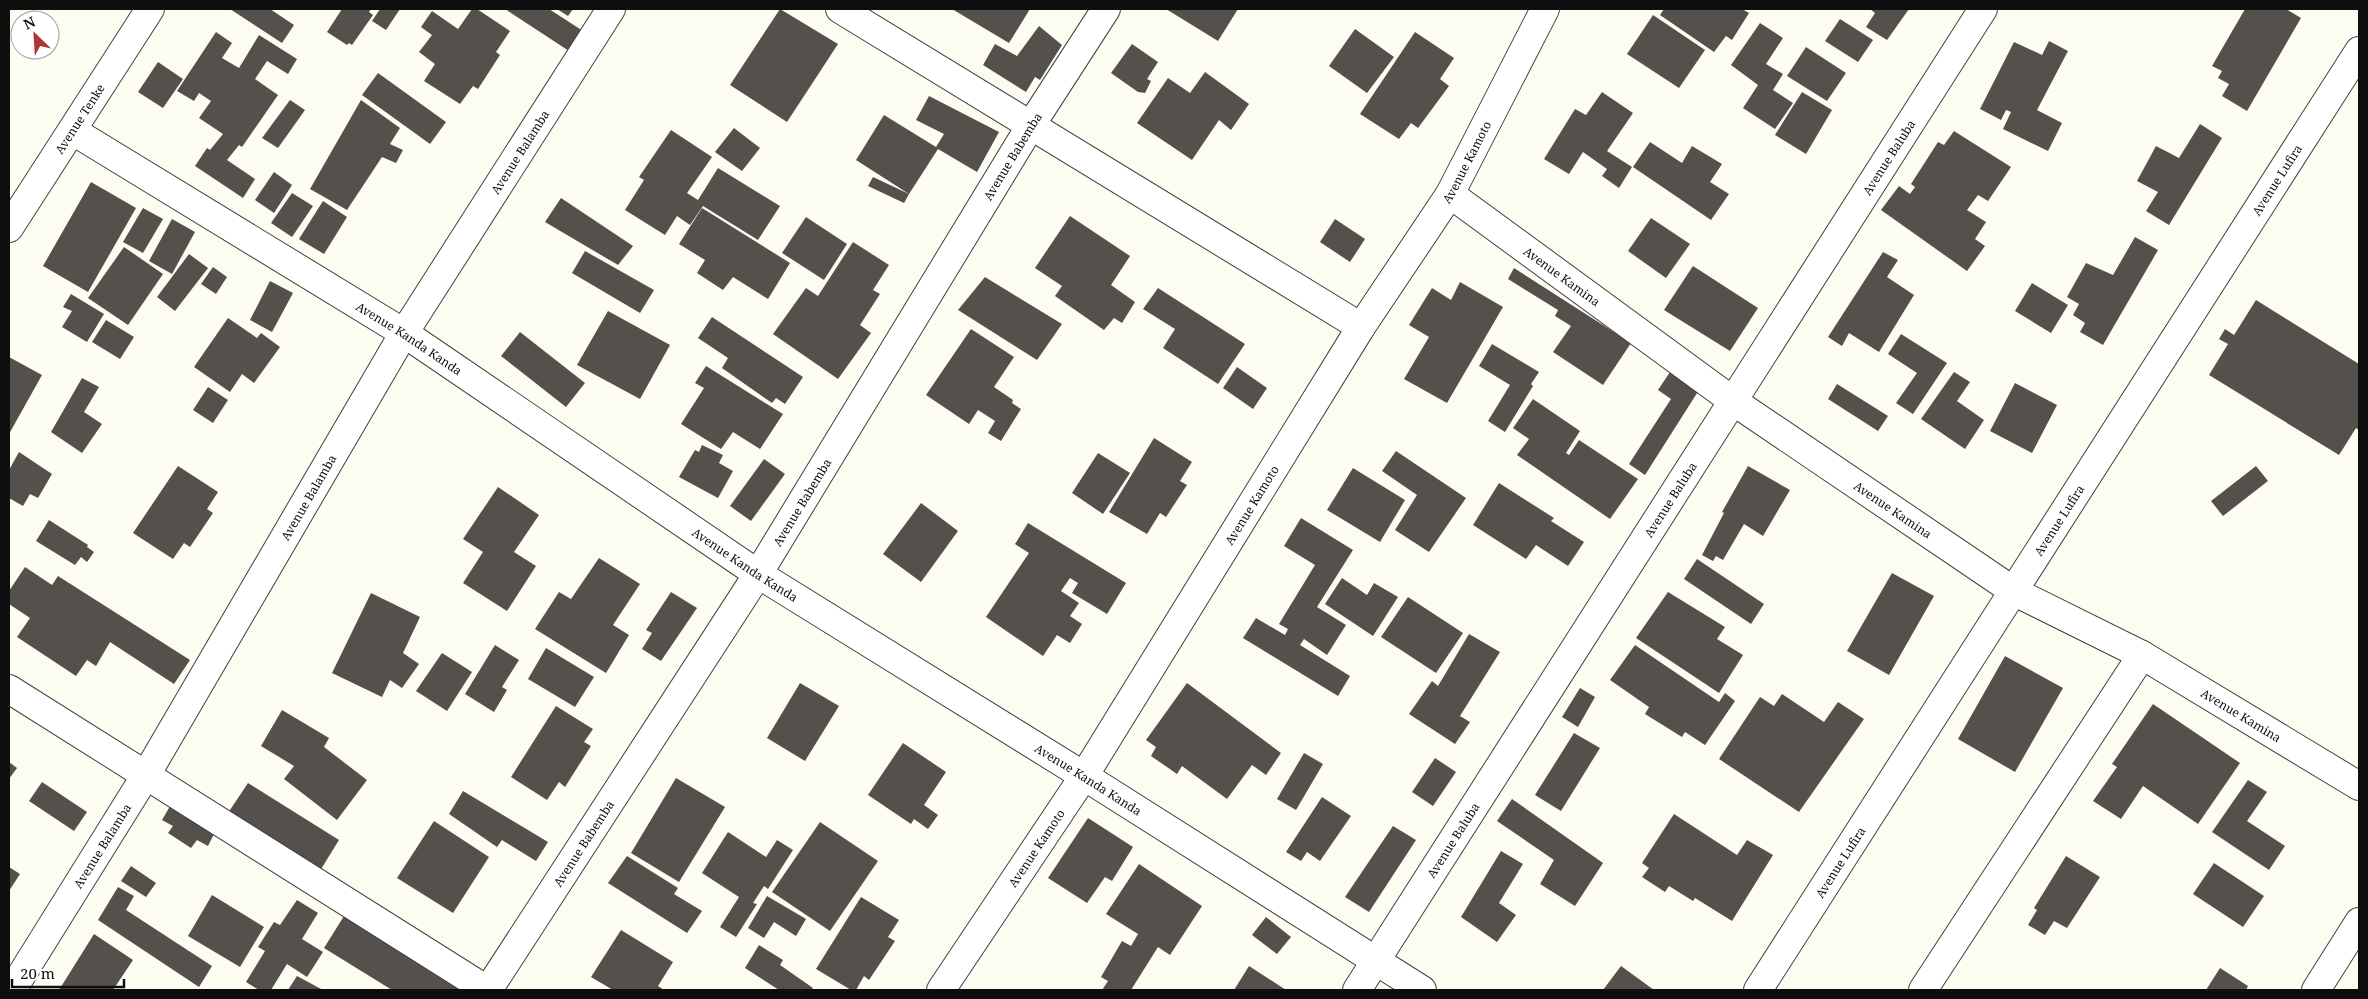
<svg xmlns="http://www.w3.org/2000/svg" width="2368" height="999" font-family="'Noto Serif',serif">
<rect width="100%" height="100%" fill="#fdfcf1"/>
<g fill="#56504c">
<polygon points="230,9 270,9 294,25 282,43"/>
<polygon points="342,9 371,9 369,12 373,15 352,45 349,43 347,45 327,32"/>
<polygon points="380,9 400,9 386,30 372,21"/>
<polygon points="472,9 477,9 510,31 496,52 500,55 478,89 473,86 460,104 424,81 435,64 419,52 432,35 421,27 432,11 458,29"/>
<polygon points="505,9 549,9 583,31 569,51"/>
<polygon points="557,9 573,9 568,16"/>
<polygon points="780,9 838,44 787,122 730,85"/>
<polygon points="952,9 1030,9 1009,43"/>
<polygon points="1166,9 1238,9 1218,41"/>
<polygon points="1664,9 1742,9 1749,13 1732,40 1726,36 1714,52 1660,15"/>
<polygon points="1870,9 1909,9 1887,40 1866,27 1875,13"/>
<polygon points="2245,9 2286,9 2301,18 2247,111 2222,96 2229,84 2218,78 2222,71 2212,66"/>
<polygon points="1653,15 1705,50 1679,88 1627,54"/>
<polygon points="1840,19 1873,40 1858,62 1825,41"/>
<polygon points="1760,23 1783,38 1766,64 1783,74 1773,90 1793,103 1775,129 1743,108 1758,85 1731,65"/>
<polygon points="1039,26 1062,45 1040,80 1035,77 1026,92 983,65 995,44 1017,56"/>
<polygon points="1355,29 1394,57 1367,93 1329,66"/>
<polygon points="216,32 232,43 222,58 239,68 259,35 297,59 288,74 267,61 255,79 278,95 242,147 239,145 227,160 255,179 243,198 195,166 207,148 210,150 223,134 199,118 211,101 199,93 194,101 177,91"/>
<polygon points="1415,32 1454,58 1440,79 1449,86 1418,128 1411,123 1399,139 1360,114"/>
<polygon points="2049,41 2068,51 2037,110 2062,123 2048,151 2003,129 2011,112 2006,110 2001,120 1980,109 2014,42 2042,55"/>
<polygon points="1132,44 1158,62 1147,79 1151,81 1145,93 1138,92 1111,73"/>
<polygon points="1806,47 1846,73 1827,101 1787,76"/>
<polygon points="158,62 183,79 163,108 138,92"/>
<polygon points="1205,72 1249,104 1231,130 1219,120 1192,160 1137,123 1168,78 1190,93"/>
<polygon points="378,73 446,122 430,144 362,95"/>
<polygon points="1602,92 1633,113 1607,151 1632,167 1619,188 1602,176 1607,169 1583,152 1569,174 1544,159 1575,109 1586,115"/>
<polygon points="1802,92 1832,110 1806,154 1775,135"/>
<polygon points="929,96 999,132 977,172 938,149 909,194 856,160 884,115 936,147 944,134 916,120"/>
<polygon points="290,100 305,110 278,148 262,138"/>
<polygon points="361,100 400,128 390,144 403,150 396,163 382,157 347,210 310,189"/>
<polygon points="2200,124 2222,138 2169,225 2146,211 2158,192 2137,181 2156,146 2179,158"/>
<polygon points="734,128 760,148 742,171 715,152"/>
<polygon points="671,130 712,157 687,193 698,200 718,168 780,206 758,240 703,206 690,225 677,216 665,235 625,210 644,180 639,177"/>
<polygon points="1954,131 2011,167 1988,201 1978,195 1967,210 1986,222 1975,239 1985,246 1967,271 1881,210 1899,186 1910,194 1915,187 1911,184 1938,142 1944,145"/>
<polygon points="1650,142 1682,163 1692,146 1722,164 1710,182 1729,194 1711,220 1633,167"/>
<polygon points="274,172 292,185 274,213 255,200"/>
<polygon points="873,177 909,194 904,203 868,186"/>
<polygon points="91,182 136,208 88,292 43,266"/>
<polygon points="292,193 313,206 292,237 271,223"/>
<polygon points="561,198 633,246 618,265 545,222"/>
<polygon points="323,201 347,217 324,254 299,239"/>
<polygon points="143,208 163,219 143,253 123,242"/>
<polygon points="702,208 790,263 768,299 733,277 723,290 697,273 705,260 679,244"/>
<polygon points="1070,216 1130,256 1111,285 1135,302 1122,323 1114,318 1104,330 1055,296 1062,286 1035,268"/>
<polygon points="806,217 847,244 824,280 782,253"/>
<polygon points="1651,218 1690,244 1666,278 1628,251"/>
<polygon points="172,219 195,232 172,274 149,261"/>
<polygon points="1335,219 1365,239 1350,262 1320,242"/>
<polygon points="2135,237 2158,250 2103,345 2080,332 2085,323 2073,315 2079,304 2067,297 2086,263 2113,275"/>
<polygon points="853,242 889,265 873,290 880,294 860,325 871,333 838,379 773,334 806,288 818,296"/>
<polygon points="124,247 163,274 128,325 88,298"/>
<polygon points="585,251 654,290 640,313 572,273"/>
<polygon points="1883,252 1898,260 1887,277 1914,295 1879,352 1849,333 1842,346 1828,337"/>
<polygon points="189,254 208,268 175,311 157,297"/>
<polygon points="1693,266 1758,308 1730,351 1664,310"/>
<polygon points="213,267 227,277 216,294 201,284"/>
<polygon points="1514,268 1631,343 1603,385 1553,352 1571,326 1555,316 1558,310 1508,279"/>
<polygon points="985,277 1062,324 1037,360 958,310"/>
<polygon points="270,281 293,293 272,332 250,320"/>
<polygon points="1460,282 1503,307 1447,403 1404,379 1429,337 1409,325 1432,288 1451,300"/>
<polygon points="2032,283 2068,305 2051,333 2015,311"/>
<polygon points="1158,288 1245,344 1218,384 1163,348 1175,329 1143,309"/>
<polygon points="71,294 104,314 87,342 62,327 72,311 63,307"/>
<polygon points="2256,300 2359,364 2359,430 2356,428 2339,455 2209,375 2228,344 2219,339 2225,329 2234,335"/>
<polygon points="608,311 670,345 640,399 577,365"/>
<polygon points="712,317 803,377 785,404 776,398 772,403 722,368 728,358 698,338"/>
<polygon points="228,318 257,338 261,333 280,347 254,383 242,374 230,392 194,367"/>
<polygon points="106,320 134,337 120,359 92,342"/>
<polygon points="971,329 1014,357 994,387 1013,400 1012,403 1021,409 1001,441 988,433 995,421 978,410 969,424 926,395"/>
<polygon points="520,332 585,383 566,407 501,356"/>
<polygon points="1901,334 1947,363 1913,414 1896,403 1917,373 1888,354"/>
<polygon points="1492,344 1539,372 1531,384 1533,386 1505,432 1488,421 1510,385 1479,366"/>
<polygon points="9,357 42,375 9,434"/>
<polygon points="706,366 783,414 760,449 733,432 721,449 681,424 704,388 695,383"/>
<polygon points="1237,367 1267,388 1253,409 1223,388"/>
<polygon points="1670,372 1699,390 1645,475 1629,464 1671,399 1658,390"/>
<polygon points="1954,372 1970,382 1957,401 1984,420 1965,449 1921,419"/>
<polygon points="82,378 99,387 84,412 102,424 82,453 51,432"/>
<polygon points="2015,383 2057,405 2032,453 1990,431"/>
<polygon points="1837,384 1888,416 1878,431 1828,399"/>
<polygon points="208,387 228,400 213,423 193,410"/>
<polygon points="1533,399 1580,431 1566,453 1569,455 1579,440 1638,479 1610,519 1517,455 1529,439 1513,428"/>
<polygon points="1154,438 1192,462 1180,481 1187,485 1166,517 1160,513 1147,534 1109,512"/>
<polygon points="702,445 723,455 719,463 733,471 718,498 679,477 695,450 699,452"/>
<polygon points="1396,451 1466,498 1429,552 1395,530 1417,495 1382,471"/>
<polygon points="19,452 52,474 38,498 30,494 23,506 9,498 9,470"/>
<polygon points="1098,453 1130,473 1103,514 1072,493"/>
<polygon points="764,459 785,474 751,521 730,506"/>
<polygon points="178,466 218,492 207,509 213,513 190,547 184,543 173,559 133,533"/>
<polygon points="1748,466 1790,490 1763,536 1744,524 1723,560 1716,556 1713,561 1702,555 1724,513 1722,512"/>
<polygon points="2256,466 2268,481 2223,516 2211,501"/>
<polygon points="1353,468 1405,500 1380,542 1327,510"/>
<polygon points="1499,483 1554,518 1551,521 1584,542 1568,566 1536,545 1526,559 1473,525"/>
<polygon points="498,487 539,515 514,552 536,566 507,611 463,583 483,552 463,539"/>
<polygon points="921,503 958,531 921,582 883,554"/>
<polygon points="1301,518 1353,550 1317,607 1346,625 1327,655 1304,639 1300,645 1350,676 1338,696 1243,638 1256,618 1285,635 1288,629 1279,624 1315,565 1284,546"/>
<polygon points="49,520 88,545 87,547 94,552 87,562 81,557 75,565 36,541"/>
<polygon points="1028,523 1126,583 1107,614 1072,593 1078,583 1070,578 1061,591 1079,603 1070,616 1082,624 1070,643 1057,635 1043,656 986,617 1029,553 1015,544"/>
<polygon points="599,558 640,584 613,625 629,635 606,673 535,629 559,592 571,599"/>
<polygon points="1697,559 1764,604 1751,624 1684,579"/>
<polygon points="25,567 52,585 58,576 190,660 174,684 110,642 96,666 87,660 76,676 17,637 30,618 9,604 9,591"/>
<polygon points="1892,573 1934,596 1889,675 1847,651"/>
<polygon points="1342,578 1367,595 1374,583 1398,597 1373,636 1325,604"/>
<polygon points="671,592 697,608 661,661 642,649 652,633 646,630"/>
<polygon points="1668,592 1725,627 1717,639 1743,655 1719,693 1636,638"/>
<polygon points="371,593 420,617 403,653 419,664 402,688 390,680 382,697 332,673"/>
<polygon points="1408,597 1463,633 1436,673 1381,637"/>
<polygon points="1469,634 1500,652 1460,716 1470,722 1455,744 1409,714 1432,681 1438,686"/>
<polygon points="495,645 519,660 502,687 507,690 494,712 465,694"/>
<polygon points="1635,645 1719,702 1725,693 1735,701 1705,745 1685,732 1682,737 1645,714 1649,707 1610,680"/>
<polygon points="546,648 594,677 575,707 528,679"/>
<polygon points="442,653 472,672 447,711 416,691"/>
<polygon points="2005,656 2063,688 2015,772 1958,739"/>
<polygon points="800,683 839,706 805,761 767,738"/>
<polygon points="1187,683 1281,753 1266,775 1252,765 1227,799 1182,766 1177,774 1151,756 1156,747 1146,740"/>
<polygon points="1580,688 1595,697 1578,727 1562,717"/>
<polygon points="1782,694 1824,722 1838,702 1864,719 1799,812 1719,759 1760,697 1774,706"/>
<polygon points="2153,704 2240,763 2198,824 2143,786 2121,819 2093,801 2117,767 2112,764"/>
<polygon points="556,706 593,729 584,742 591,746 565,787 559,782 547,800 511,777"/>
<polygon points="282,710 329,738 324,747 367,780 337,820 284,779 294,766 261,746"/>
<polygon points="1574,733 1600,748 1561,811 1535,795"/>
<polygon points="903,743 946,772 924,805 938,815 928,829 914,819 911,824 868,795"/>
<polygon points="1304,753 1323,764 1296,810 1277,799"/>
<polygon points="1435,758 1456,772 1433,806 1412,792"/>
<polygon points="9,762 17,768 9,779"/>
<polygon points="676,778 725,807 679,882 631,853"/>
<polygon points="2248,780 2267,792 2247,821 2285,846 2269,870 2212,832"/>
<polygon points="42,782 87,812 74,831 29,801"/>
<polygon points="248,783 339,840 318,874 226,816"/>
<polygon points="463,791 548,842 536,861 502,840 497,847 449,814"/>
<polygon points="1322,797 1351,816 1320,861 1307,852 1301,861 1286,852"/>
<polygon points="1512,799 1603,863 1575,906 1540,884 1554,860 1497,821"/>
<polygon points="173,801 218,826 208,846 197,840 191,848 168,833 173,826 162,820"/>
<polygon points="1674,814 1737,855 1747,840 1773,855 1732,921 1695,898 1693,901 1669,886 1665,892 1642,877 1649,868 1642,863"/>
<polygon points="1088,818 1133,847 1112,881 1105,877 1087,903 1048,878"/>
<polygon points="434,821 489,857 453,913 397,878"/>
<polygon points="820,822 878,861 830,931 772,892"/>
<polygon points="1393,826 1416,840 1369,912 1345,897"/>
<polygon points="728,832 766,857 777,840 793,850 768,889 764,886 753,903 757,904 736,937 720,927 739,897 702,873"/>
<polygon points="1501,851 1523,864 1499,903 1516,915 1497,942 1461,917"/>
<polygon points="627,856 678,888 674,894 702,911 687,933 608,883"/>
<polygon points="2066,856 2100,877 2067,928 2054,921 2045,935 2028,925 2037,910 2034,908"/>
<polygon points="2214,863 2264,896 2243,927 2193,894"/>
<polygon points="1139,864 1202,906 1170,955 1158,947 1131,990 1102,990 1108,981 1101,977 1122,941 1131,946 1138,934 1106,914"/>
<polygon points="131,866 156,883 146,897 121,881"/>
<polygon points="9,867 20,874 9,891"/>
<polygon points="118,887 134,896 126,910 212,966 199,987 98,920"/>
<polygon points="212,895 264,927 240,967 188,936"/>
<polygon points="767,896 806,919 796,936 774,922 764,938 748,928"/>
<polygon points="861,897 899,920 888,937 895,941 869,980 864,976 856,990 851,990 816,969"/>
<polygon points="297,900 318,913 302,939 323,952 307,977 287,964 271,990 259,990 246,982 265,951 258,947 274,922 280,925"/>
<polygon points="344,916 459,987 457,990 392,990 324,948"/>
<polygon points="1266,917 1291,937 1277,954 1252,935"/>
<polygon points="621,930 673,962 658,986 664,990 613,990 591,977"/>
<polygon points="94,934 133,960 113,990 59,990"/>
<polygon points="759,945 783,960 780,965 813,988 811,990 779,990 745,968"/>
<polygon points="1249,966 1286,990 1234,990"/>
<polygon points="1621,966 1654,990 1603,990"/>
<polygon points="2220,968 2248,986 2246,990 2206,990"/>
<polygon points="297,976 323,990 288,990"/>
</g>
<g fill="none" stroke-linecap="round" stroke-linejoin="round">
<defs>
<g id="minor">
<polyline points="840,9 1361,327"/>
<path id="s1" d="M73,131L404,333L758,574L1084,776L1422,990"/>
<path id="s2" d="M1450,194L1733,401L2015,592L2142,655L2359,786"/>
<path id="s3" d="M9,228L150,9"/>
<polyline points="9,689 487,990"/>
<path id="s4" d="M12,990L146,775L404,333L611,9"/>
<path id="s5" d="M488,990L758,574L1031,125L1106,9"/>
<path id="s6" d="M941,990L1084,776L1361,327L1450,194L1545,9"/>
<path id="s7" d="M1357,990L1983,9"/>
<path id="s8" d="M1758,990L2359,51"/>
<polyline points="1923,990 2142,655"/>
<polyline points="2316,990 2359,922"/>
</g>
</defs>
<use href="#minor" stroke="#414141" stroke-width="30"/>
<use href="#minor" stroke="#fff" stroke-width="28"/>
</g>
<g text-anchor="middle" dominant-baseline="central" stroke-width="5" stroke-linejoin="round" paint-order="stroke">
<g font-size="12" fill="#0e0e0e" stroke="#fff">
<text stroke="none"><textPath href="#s3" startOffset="130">Avenue Tenke</textPath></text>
<text stroke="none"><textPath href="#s4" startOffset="980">Avenue Balamba</textPath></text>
<text stroke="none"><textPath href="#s5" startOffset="985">Avenue Babemba</textPath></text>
<text stroke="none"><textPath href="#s7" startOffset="988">Avenue Baluba</textPath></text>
<text stroke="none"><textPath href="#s6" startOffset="981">Avenue Kamoto</textPath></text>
<text stroke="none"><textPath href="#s8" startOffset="962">Avenue Lufira</textPath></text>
<text stroke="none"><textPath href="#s2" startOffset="139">Avenue Kamina</textPath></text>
<text stroke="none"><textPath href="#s1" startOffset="395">Avenue Kanda Kanda</textPath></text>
<text stroke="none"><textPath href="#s4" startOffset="575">Avenue Balamba</textPath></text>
<text stroke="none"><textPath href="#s7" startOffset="582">Avenue Baluba</textPath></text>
<text stroke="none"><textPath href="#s5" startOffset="580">Avenue Babemba</textPath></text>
<text stroke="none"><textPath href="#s6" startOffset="576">Avenue Kamoto</textPath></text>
<text stroke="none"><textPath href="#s2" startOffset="544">Avenue Kamina</textPath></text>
<text stroke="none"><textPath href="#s8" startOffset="558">Avenue Lufira</textPath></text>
<text stroke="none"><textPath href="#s1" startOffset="800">Avenue Kanda Kanda</textPath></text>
<text stroke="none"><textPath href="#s2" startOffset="949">Avenue Kamina</textPath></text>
<text stroke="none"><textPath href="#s1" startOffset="1205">Avenue Kanda Kanda</textPath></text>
<text stroke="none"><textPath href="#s7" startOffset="178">Avenue Baluba</textPath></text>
<text stroke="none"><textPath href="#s5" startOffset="175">Avenue Babemba</textPath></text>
<text stroke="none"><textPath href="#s4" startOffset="170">Avenue Balamba</textPath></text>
<text stroke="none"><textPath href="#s6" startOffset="171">Avenue Kamoto</textPath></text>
<text stroke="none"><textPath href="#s8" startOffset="152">Avenue Lufira</textPath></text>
</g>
</g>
<rect width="2368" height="999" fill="none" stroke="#0e0e0e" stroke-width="20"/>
<g transform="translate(35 35) rotate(335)"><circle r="24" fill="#ffffff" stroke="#9f9f9f"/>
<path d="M0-4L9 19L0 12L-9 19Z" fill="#af3636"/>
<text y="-8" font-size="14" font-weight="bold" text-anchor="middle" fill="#0e0e0e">N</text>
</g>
<path d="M12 979v8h112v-8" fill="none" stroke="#0e0e0e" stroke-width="2.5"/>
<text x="20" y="979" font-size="15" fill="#0e0e0e" stroke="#ffffff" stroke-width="4" paint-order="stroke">20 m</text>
</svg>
